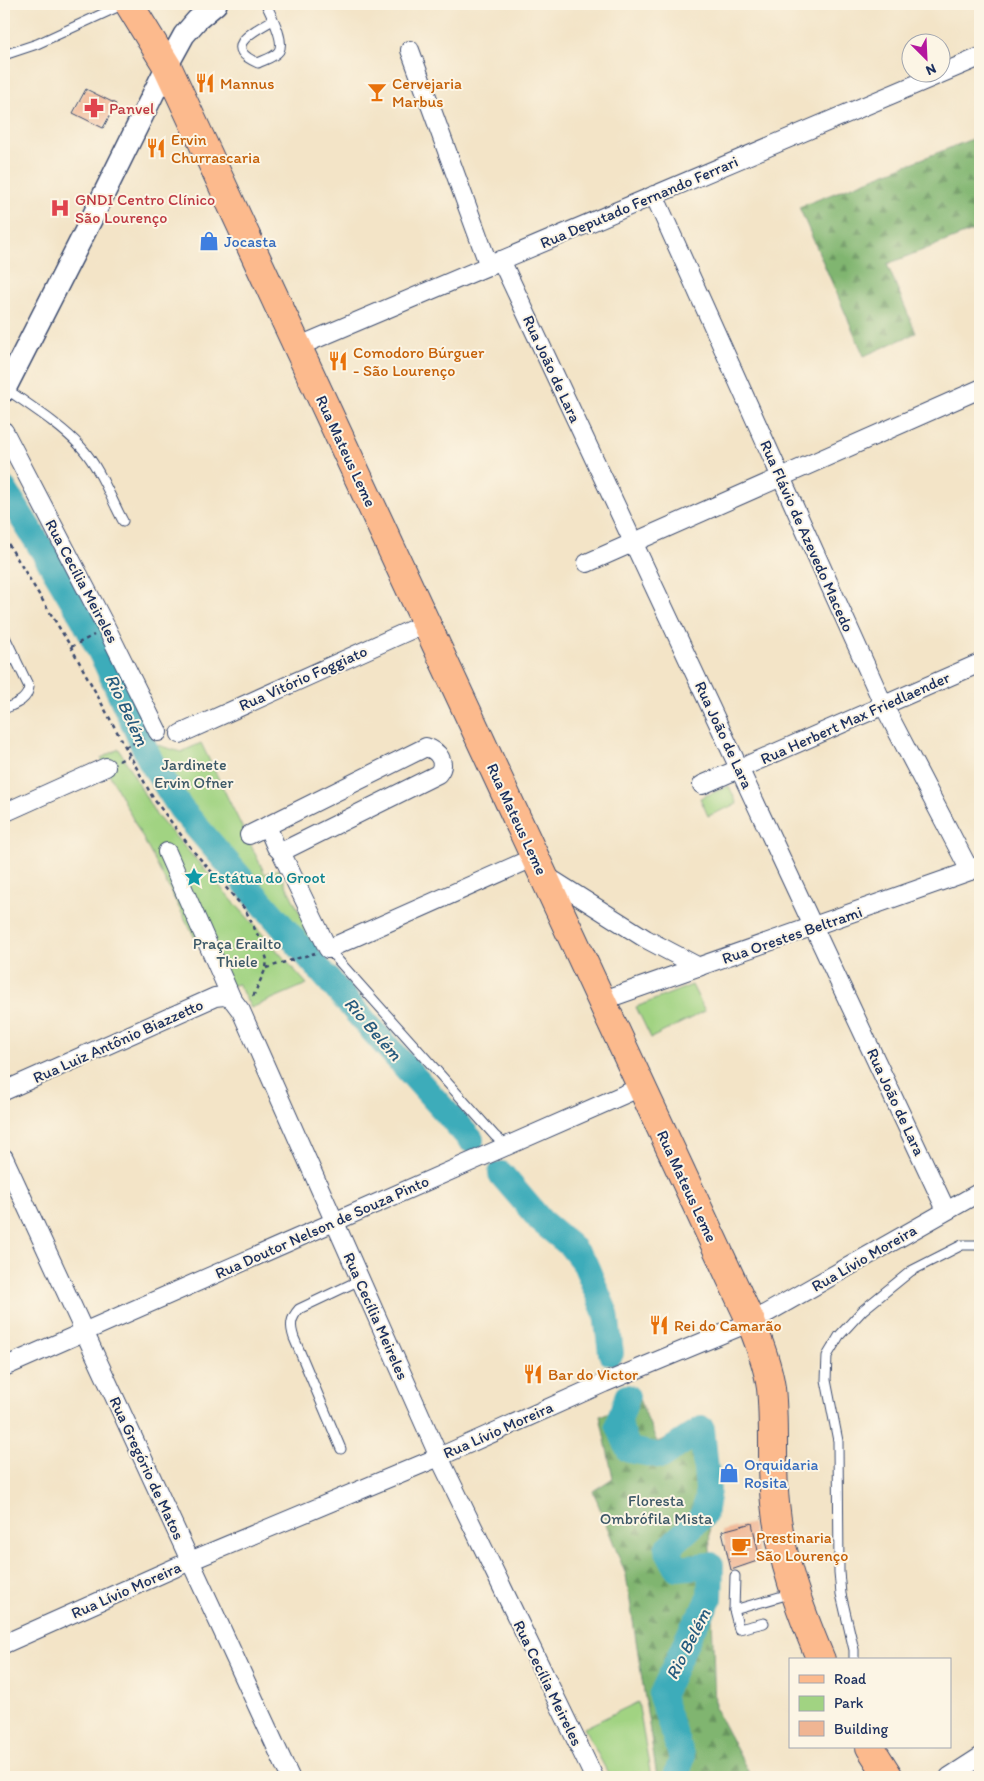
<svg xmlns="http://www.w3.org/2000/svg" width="984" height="1781" font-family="Itim,sans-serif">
<defs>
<pattern id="forest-firs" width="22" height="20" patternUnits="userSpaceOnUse" patternTransform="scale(1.25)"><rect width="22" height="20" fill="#80b570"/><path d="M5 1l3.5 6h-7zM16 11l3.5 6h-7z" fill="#68945f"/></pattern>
</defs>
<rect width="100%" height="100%" fill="#fcf5e5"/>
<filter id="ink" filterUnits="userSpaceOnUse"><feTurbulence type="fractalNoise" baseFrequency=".02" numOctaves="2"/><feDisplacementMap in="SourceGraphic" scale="10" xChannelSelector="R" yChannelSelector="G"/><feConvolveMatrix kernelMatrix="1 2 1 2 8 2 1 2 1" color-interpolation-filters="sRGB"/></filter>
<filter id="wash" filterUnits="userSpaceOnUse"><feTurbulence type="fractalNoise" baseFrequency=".0096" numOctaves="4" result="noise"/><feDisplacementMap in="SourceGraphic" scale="20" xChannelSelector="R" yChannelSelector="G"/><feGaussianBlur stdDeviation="1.12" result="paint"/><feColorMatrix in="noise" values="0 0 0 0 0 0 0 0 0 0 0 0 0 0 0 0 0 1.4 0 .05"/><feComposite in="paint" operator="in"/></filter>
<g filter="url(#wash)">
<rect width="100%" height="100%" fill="#f3e4c7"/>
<g fill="#a1d382" stroke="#5e8170">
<polygon points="147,742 181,752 201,743 265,874 278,869 323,960 205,823 187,801"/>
<polygon points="119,749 156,815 307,984 251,1008 238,984 221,988 101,758"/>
<polygon points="729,786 737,804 708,816 700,798"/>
<polygon points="692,985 705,1011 651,1038 636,1007"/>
<polygon points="638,1702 651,1777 610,1777 584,1728"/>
</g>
<g fill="url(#forest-firs)" stroke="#4e7267">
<polygon points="980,136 980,228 887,264 916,333 864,356 799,207"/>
<polygon points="639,1399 657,1442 706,1422 715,1708 751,1777 657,1777 626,1575 593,1491 613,1478 600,1416"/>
</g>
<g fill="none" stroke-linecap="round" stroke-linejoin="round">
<g stroke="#3dacba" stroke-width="26">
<polyline points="4,489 45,554 83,618 106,663 151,762 181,809 365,1022 471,1140"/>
<polyline points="501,1174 541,1221 570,1245 585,1264 606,1314 611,1353"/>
<polyline points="627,1397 618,1424 629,1450 662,1456 702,1429 708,1490 704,1515 667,1549 677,1568 711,1565 710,1598 692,1629 661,1696 682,1758 676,1777"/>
</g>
</g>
<g id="blocks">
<g fill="#f0b593">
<polygon points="86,89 116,104 103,128 73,113"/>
<polygon points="752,1523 760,1560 731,1570 722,1531"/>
</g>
</g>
</g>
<g filter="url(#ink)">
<use href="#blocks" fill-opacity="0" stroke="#3b4a6e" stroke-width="1"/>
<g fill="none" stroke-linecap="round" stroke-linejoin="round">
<defs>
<g id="service">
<path d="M266,4C271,15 285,40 279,51C275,57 264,60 258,63C220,47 254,31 273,20"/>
<polyline points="4,55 37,44 124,4"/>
<path d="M5,388C30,406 61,425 81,447C100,468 110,497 123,521"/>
<path d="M4,635L29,687C27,701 15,704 4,709"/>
<polyline points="4,664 15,657"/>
<polyline points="328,949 495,1136 507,1146"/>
<path d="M341,1449L294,1338C290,1326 290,1319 299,1309L360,1280"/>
<polyline points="735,1576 734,1610 793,1593"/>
<polyline points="734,1610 739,1629 764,1623"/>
<polyline points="854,1660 854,1650 841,1594 839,1572 838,1441 826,1380 827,1356 839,1336 863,1310 911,1271 962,1245 980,1245"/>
</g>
<g id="minor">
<polyline points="410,50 489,266"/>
<polyline points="654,195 884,706 970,871"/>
<polyline points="501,260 946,1210"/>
<polyline points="297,347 980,57"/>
<polyline points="4,431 107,629 158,732"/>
<polyline points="587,563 980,389"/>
<polyline points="180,734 426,623"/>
<polyline points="702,785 980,663"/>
<polyline points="4,813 106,767"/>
<polyline points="267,826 276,847 281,852 328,949 535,857"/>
<path d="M249,835L426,747C439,751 447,763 438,774L281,852"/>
<polyline points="167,852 232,999 241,1011 439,1457 594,1777"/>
<polyline points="545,875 646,939 699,967"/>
<polyline points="601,1001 970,871 980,865"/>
<polyline points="4,1091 215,997 224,996 232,999"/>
<polyline points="4,1158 290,1777"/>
<polyline points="4,1367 641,1087"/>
<polyline points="4,1644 190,1561 439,1457 604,1383 751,1322 980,1192"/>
<polyline points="949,1777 980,1757"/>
</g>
<polyline id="tertiary" points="4,391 90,222 167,66 184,35 197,20 216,4"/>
<g id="primary">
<path d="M129,4L167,66L751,1322C759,1343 768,1366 771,1388C775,1426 771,1465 775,1503C780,1557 800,1610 821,1660"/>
<polyline points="870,1747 889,1777"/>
</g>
</defs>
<use href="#service" stroke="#3b4a6e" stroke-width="11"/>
<use href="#minor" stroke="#3b4a6e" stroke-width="20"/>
<use href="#tertiary" stroke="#3b4a6e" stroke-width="24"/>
<use href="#primary" stroke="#3b4a6e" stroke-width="30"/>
<g stroke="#3b4a6e" stroke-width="2.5" stroke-dasharray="4 4" stroke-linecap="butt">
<polyline points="4,537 71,647 153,798 194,852 245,909 263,946 267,960 266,968 252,999"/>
<polyline points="71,647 94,635"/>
<polyline points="125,747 145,738"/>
<polyline points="119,761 129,756"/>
<polyline points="266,968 315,953"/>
</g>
<use href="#service" stroke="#fff" stroke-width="9"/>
<use href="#minor" stroke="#fff" stroke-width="18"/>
<use href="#tertiary" stroke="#fff" stroke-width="21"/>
<use href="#primary" stroke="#fcba8d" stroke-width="28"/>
</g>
</g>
<defs>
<symbol id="restaurant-bare" viewBox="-9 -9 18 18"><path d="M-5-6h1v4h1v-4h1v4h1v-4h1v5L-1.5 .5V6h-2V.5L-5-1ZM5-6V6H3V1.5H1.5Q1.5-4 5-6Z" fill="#e8710a" stroke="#fcf5e5" stroke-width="2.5" paint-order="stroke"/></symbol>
<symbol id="bar-bare" viewBox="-9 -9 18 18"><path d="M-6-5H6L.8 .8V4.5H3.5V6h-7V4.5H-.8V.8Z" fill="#e8710a" stroke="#fcf5e5" stroke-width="2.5" paint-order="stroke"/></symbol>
<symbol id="pharmacy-bare" viewBox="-9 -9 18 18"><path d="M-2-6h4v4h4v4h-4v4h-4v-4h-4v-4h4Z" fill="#e0444e" stroke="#fcf5e5" stroke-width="2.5" paint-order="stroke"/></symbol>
<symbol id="hospital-bare" viewBox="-9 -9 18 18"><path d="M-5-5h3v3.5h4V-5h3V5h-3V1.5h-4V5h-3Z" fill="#e0444e" stroke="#fcf5e5" stroke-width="2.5" paint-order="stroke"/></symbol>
<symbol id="shop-bare" viewBox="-9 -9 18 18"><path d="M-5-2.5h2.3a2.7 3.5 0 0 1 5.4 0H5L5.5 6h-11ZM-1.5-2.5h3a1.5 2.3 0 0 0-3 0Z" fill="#3f7fe0" stroke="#fcf5e5" stroke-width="2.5" paint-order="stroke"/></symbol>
<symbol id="sight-bare" viewBox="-9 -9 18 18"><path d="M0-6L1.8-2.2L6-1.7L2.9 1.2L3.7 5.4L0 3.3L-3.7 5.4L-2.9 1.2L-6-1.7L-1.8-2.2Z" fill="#0f9aa8" stroke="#fcf5e5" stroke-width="2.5" paint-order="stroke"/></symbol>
<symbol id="cafe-bare" viewBox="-9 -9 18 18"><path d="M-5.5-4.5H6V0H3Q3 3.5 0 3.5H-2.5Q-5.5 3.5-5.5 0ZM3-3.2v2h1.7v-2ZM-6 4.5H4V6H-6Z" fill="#e8710a" stroke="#fcf5e5" stroke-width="2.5" paint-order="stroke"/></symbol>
</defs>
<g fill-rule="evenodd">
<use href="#restaurant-bare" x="191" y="69" width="28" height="28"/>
<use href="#bar-bare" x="363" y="78" width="28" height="28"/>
<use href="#pharmacy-bare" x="80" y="94" width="28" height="28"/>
<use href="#restaurant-bare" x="142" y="134" width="28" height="28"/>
<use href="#hospital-bare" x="46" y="194" width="28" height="28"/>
<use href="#shop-bare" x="195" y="227" width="28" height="28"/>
<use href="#restaurant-bare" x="324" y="347" width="28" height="28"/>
<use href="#sight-bare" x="180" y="863" width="28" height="28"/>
<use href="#restaurant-bare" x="645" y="1311" width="28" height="28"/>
<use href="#restaurant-bare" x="519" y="1360" width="28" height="28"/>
<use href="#shop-bare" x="715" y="1459" width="28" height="28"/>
<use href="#cafe-bare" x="727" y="1532" width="28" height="28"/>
</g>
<g text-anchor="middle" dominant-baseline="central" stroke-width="4" stroke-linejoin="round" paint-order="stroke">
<g font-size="16" fill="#c56008" stroke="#fcf5e5" text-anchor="start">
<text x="220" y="83">Mannus</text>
<text x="392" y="83">Cervejaria<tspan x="392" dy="18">Marbus</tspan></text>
<text x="171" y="139">Ervin<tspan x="171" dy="18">Churrascaria</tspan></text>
<text x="353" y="352">Comodoro Búrguer<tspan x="353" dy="18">- São Lourenço</tspan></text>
<text x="674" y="1325">Rei do Camarão</text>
<text x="548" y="1374">Bar do Victor</text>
<text x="756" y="1537">Prestinaria<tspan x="756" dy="18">São Lourenço</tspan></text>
</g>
<g font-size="16" fill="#be3a42" stroke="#fcf5e5" text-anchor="start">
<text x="109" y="108">Panvel</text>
<text x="75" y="199">GNDI Centro Clínico<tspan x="75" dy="18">São Lourenço</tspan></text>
</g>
<g font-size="16" fill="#1b2f5e" stroke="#fcf5e5">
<text transform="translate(639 202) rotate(-23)">Rua Deputado Fernando Ferrari</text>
<text transform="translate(552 369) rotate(65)">Rua João de Lara</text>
<text transform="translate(346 451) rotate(65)">Rua Mateus Leme</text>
<text transform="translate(807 536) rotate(66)">Rua Flávio de Azevedo Macedo</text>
<text transform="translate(82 581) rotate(62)">Rua Cecília Meireles</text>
<text transform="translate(303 678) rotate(-24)">Rua Vitório Foggiato</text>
<text transform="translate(855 718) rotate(-24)">Rua Herbert Max Friedlaender</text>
<text transform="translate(724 735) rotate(65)">Rua João de Lara</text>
<text transform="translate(517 819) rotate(65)">Rua Mateus Leme</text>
<text transform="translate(792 935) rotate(-19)">Rua Orestes Beltrami</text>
<text transform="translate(118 1041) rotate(-24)">Rua Luiz Antônio Biazzetto</text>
<text transform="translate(896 1102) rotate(65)">Rua João de Lara</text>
<text transform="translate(687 1186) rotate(65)">Rua Mateus Leme</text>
<text transform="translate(322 1227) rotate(-24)">Rua Doutor Nelson de Souza Pinto</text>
<text transform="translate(864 1258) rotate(-30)">Rua Lívio Moreira</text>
<text transform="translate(376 1316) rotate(66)">Rua Cecília Meireles</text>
<text transform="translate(498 1430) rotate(-24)">Rua Lívio Moreira</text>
<text transform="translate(147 1468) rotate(65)">Rua Gregório de Matos</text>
<text transform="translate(126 1590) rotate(-24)">Rua Lívio Moreira</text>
<text transform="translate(548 1683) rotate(64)">Rua Cecília Meireles</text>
</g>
<g font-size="16" fill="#366cbe" stroke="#fcf5e5" text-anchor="start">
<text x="224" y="241">Jocasta</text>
<text x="744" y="1464">Orquidaria<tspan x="744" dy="18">Rosita</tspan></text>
</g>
<g font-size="16" fill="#3c5867" stroke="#fcf5e5">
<text x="194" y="764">Jardinete<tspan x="194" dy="18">Ervin Ofner</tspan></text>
<text x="237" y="943">Praça Erailto<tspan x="237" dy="18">Thiele</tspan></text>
<text x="656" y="1500">Floresta<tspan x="656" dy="18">Ombrófila Mista</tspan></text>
</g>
<g font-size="16" fill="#0d838f" stroke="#fcf5e5" text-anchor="start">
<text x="209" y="877">Estátua do Groot</text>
</g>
<g font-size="18" font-style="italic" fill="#275b7e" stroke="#fcf5e5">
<text transform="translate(127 710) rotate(65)">Rio Belém</text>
<text transform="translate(373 1029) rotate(49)">Rio Belém</text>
<text transform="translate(688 1644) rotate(-63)">Rio Belém</text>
</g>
</g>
<rect width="984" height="1781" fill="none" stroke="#fcf5e5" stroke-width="20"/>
<rect x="789" y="1658" width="162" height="90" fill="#fcf5e5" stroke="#a2a6af"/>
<rect x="799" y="1675" width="25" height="8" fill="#fcba8d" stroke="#a2a6af"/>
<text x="834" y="1684" font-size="15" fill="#1b2f5e">Road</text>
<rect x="799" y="1696" width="25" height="15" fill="#a1d382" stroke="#a2a6af"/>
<text x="834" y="1708" font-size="15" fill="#1b2f5e">Park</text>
<rect x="799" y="1721" width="25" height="15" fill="#f0b593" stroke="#a2a6af"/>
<text x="834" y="1734" font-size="15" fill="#1b2f5e">Building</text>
<g transform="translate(926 58) rotate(156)"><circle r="24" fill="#fcf5e5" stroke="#a2a6af"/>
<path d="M0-4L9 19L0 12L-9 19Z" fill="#b5179e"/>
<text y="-8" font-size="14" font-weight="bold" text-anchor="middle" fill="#1b2f5e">N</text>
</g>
</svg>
